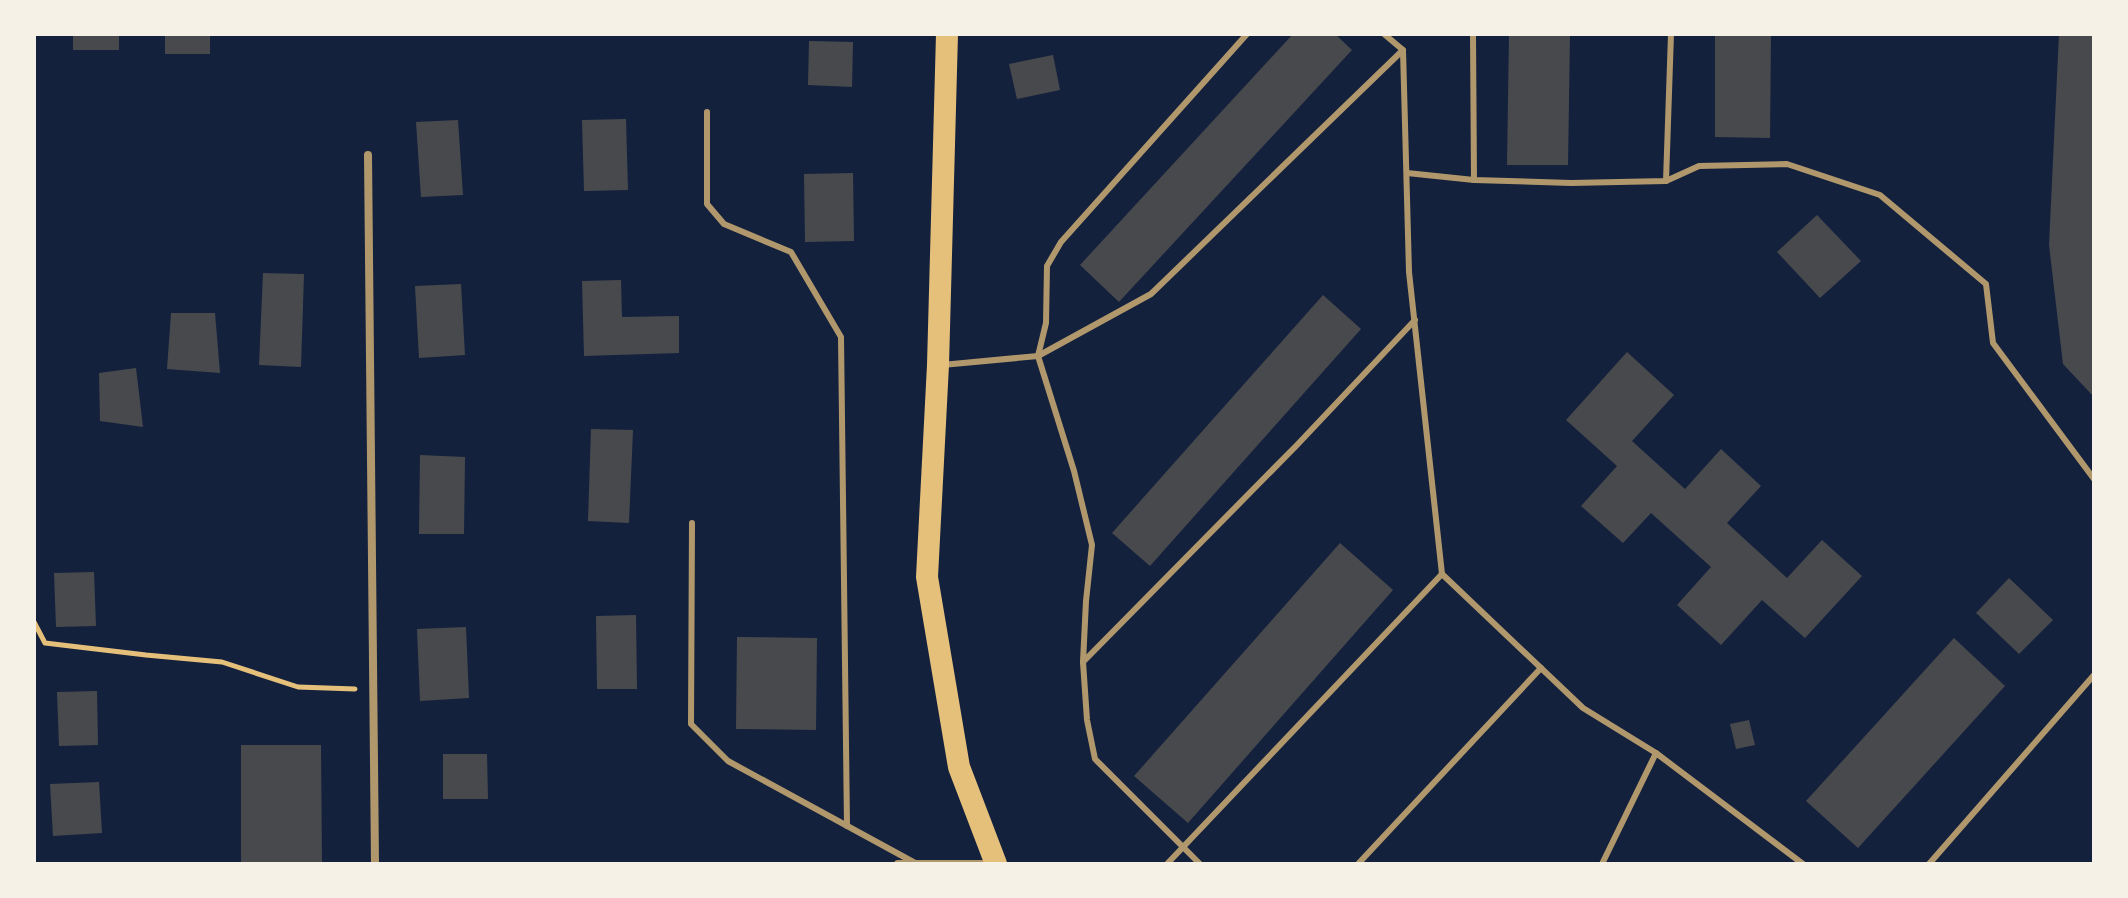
<svg xmlns="http://www.w3.org/2000/svg" width="2128" height="898" font-family="'Source Serif 4',serif">
<rect width="100%" height="100%" fill="#14213d"/>
<g fill="#48494c">
<rect x="73" y="34" width="46" height="16"/>
<rect x="165" y="34" width="45" height="20"/>
<polygon points="1293,34 1335,34 1352,50 1119,302 1080,265"/>
<polygon points="1509,34 1570,34 1568,165 1507,165"/>
<polygon points="1715,34 1771,34 1770,138 1715,137"/>
<polygon points="2059,34 2094,34 2094,397 2063,364 2049,245"/>
<polygon points="809,41 853,42 852,87 808,85"/>
<polygon points="1053,55 1060,90 1017,99 1009,64"/>
<polygon points="626,119 628,190 584,191 582,120"/>
<polygon points="458,120 463,195 421,197 416,122"/>
<polygon points="853,173 854,241 805,242 804,174"/>
<polygon points="1817,215 1861,261 1820,298 1777,252"/>
<polygon points="263,273 304,274 301,367 259,365"/>
<polygon points="621,280 622,317 679,316 679,353 584,356 582,281"/>
<polygon points="461,284 465,355 419,358 415,286"/>
<polygon points="1323,295 1361,329 1150,566 1112,533"/>
<polygon points="171,313 215,313 220,373 167,369"/>
<polygon points="1627,352 1674,395 1632,441 1685,489 1721,449 1761,486 1727,523 1787,578 1822,540 1862,576 1805,638 1762,600 1721,645 1677,605 1711,567 1651,513 1623,543 1581,506 1617,466 1566,420"/>
<polygon points="136,368 143,427 100,421 99,373"/>
<polygon points="591,429 633,430 629,523 588,521"/>
<polygon points="420,455 465,457 464,534 419,534"/>
<polygon points="1340,543 1393,590 1188,823 1134,776"/>
<polygon points="94,572 96,626 56,627 54,573"/>
<polygon points="2009,578 2053,620 2019,654 1976,613"/>
<polygon points="636,615 637,689 597,689 596,616"/>
<polygon points="466,627 469,698 420,701 417,629"/>
<polygon points="737,637 817,638 816,730 736,729"/>
<polygon points="1954,638 2005,686 1858,848 1806,801"/>
<polygon points="97,691 98,745 59,746 57,692"/>
<polygon points="1749,720 1755,745 1736,749 1730,724"/>
<polygon points="241,745 321,745 322,864 241,864"/>
<polygon points="443,754 487,754 488,799 443,799"/>
<polygon points="99,782 102,833 53,836 50,784"/>
</g>
<g fill="none" stroke-linecap="round" stroke-linejoin="round">
<polyline stroke="#e5c07b" stroke-width="5" points="34,622 45,643 146,655 222,662 298,687 355,689"/>
<g stroke="#b1986c" stroke-width="6">
<polyline points="1247,34 1061,242 1047,266 1046,323 1038,356 1074,471 1092,545 1086,601 1083,662 1297,445 1415,320"/>
<polyline points="1384,34 1403,50 1409,272 1442,574 1583,708 1656,753 1803,864"/>
<polyline points="1473,34 1474,180"/>
<polyline points="707,112 707,204 724,224 791,252 841,337 847,826"/>
<polyline points="1407,173 1474,180 1571,183 1666,181 1699,166 1787,164 1880,195 1986,284 1993,343 2094,479"/>
<polyline points="1666,181 1671,34"/>
<polyline points="942,365 1038,356 1151,294 1403,50"/>
<polyline points="692,523 691,724 728,761 917,864"/>
<polyline points="1083,662 1087,720 1095,759 1200,864"/>
<polyline points="1167,864 1442,574"/>
<polyline points="1358,864 1541,668"/>
<polyline points="1602,864 1656,753"/>
<polyline points="1929,864 2094,675"/>
</g>
<g stroke="#b1986c" stroke-width="8">
<polyline points="368,155 375,864"/>
<polyline points="898,864 993,864"/>
</g>
<polyline stroke="#e5c07b" stroke-width="22" points="947,34 938,365 927,577 959,767 996,864"/>
</g>
<rect width="2128" height="898" fill="none" stroke="#f6f1e7" stroke-width="72"/>
</svg>
